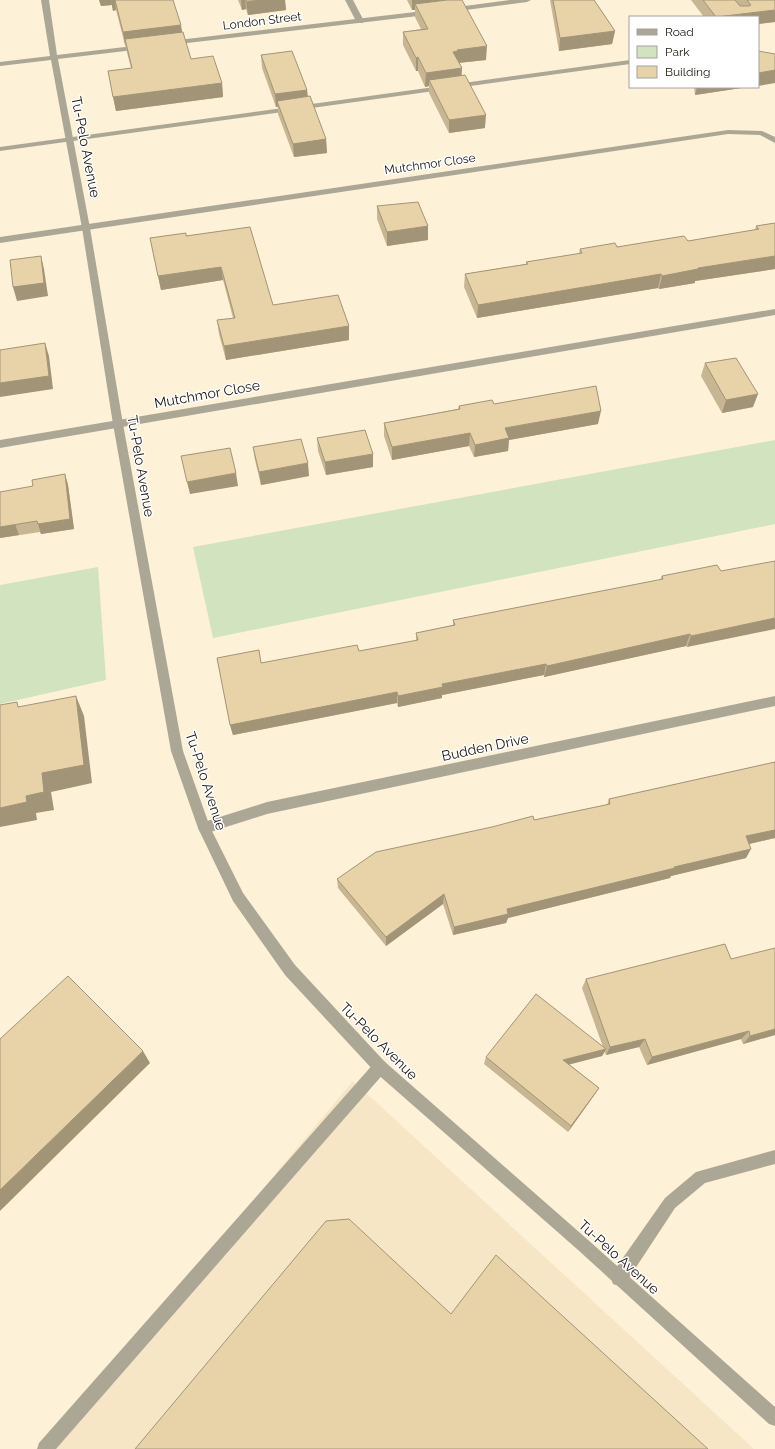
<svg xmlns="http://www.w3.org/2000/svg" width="775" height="1449" font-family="Raleway,sans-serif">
<rect width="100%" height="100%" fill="#fdf1d8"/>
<path fill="#f6e6c6" d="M353,1081L754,1449H45Z"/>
<g fill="#d2e3c0">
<path d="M775,440V524L213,638L193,547Z"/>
<path d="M98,567L106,680L0,704V585Z"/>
</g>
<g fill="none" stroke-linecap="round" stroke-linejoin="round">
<g fill="#aca795" fill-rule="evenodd">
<path d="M630,60V64L0,151V147Z"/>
<path d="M380,1060L385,1062L387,1067L385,1072L56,1449H37L39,1443L375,1062Z"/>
</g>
<g fill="#aca795" fill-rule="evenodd">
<path d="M345,0H353L364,21L363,23H357Z"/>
<path d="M728,130L762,131L775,137V143L760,135L728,134L0,243V237Z"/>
<path d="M775,309V315L0,448V440Z"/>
<path d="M775,696V706L267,814L204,834L200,832L198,828L200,824L204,822L267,802Z"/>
<path d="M775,1150V1164L705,1183L675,1208L625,1284L619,1286L613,1284L611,1278L613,1272L665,1198L696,1172Z"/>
</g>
<g fill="#aca795" fill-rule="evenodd">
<path d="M41,0H49L57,55L142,45L146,47L142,49L58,59L90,228L123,424L183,751L210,827L243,893L295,965L385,1062L587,1239L775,1407V1426L769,1424L577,1249L375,1072L285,975L233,901L198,828L171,751L113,424L82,228L51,60L0,66V62L50,56Z"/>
<path d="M510,0H531L527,2L450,12L446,10L450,8Z"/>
<path d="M432,10L436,12L435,14L170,45L166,43L170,41Z"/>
</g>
</g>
<g fill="#c8b591">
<path d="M99,0H173L182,32L191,59L222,83L223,97L116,111L108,71L131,68L116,10L113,11L112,5L101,6Z"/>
<path d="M238,0H287H285L286,10L248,15L246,9L242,10Z"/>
<path d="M407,0H462L486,60L459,63L462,68L461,76L485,128L449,133L429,93V86L425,87L418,71H416L403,45V32L421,29L415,17V10H412Z"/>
<path d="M550,0H594L615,31L612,44L559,51Z"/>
<path d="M691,0H775V22L758,24V17H704Z"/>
<path d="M261,55L307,90L308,96L326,139L327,153L294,157L278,114V107H276L262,68Z"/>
<path d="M694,87H748L695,95Z"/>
<path d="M377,206L428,240L387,246L377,219Z"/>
<path d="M775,223V269L695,281V283L659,289L658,288L477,318L464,287L465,274L526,264V262L579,254L580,249L617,247L688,241L755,230L756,226Z"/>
<path d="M186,236L273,305L349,326V340L226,360L219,334L217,320L233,318L223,280L161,290L150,238Z"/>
<path d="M705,363L753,407L722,413L701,376Z"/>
<path d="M494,404L598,424L509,440L508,451L474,457L469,446L392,460L384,436V423L458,409L459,406Z"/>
<path d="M317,438L373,467L326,475L318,451Z"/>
<path d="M253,447L309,476L261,485L255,460Z"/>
<path d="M65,474L68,485L74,529L41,534L40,532L0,538L33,486Z"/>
<path d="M721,571L687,647L686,646L544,677V675L442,695V698L398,707L397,703L233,735L230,725L261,663L359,651L416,641V633L453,625V620L660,580L662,576Z"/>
<path d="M775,762V838L749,844L746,858L671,876L670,878L508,918L506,923L453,935L443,904L386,946L338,888L337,879L534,820L607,805L609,799Z"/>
<path d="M731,959L775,1035L743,1044L741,1039L647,1065L639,1047L606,1055L605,1052L602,1056L569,1064L599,1088L595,1094L568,1132L484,1064L486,1057L603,1047L582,988L586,979Z"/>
</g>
<g fill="#a29476">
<path d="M99,0H111L112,5L101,6Z"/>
<path d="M111,0H115L116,10L113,11Z"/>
<path d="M241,0H245L246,9L242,10Z"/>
<path d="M260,0H287H285L286,10L248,15L246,2Z"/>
<path d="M412,0H457L415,4V10H412Z"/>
<path d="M775,10V22L758,24V17H719Z"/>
<path d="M181,25L183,38L125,39V45L123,32Z"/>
<path d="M615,31L612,44L559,51L560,38Z"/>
<path d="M487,46L486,60L457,63L453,52L457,50Z"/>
<path d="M418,57V71H416V58Z"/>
<path d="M462,68L461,82L429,80V86L425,87L426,73Z"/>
<path d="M775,70V83L758,86V73Z"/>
<path d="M222,83L223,97L116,111L113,97Z"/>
<path d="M697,87H748L695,95Z"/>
<path d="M307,90L308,103L277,101L278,107H276L275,94Z"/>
<path d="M486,115L485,128L449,133V120Z"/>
<path d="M326,139L327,153L294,157L293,144Z"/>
<path d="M428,226V240L387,246V232Z"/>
<path d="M41,256L44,269L48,296L17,301L13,287Z"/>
<path d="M775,256V269L695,281V283L659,289L662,276L698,268Z"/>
<path d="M221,267L223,280L161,290L158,276Z"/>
<path d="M661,274L658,288L477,318L478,305Z"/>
<path d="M349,326V340L226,360L224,346Z"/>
<path d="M45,343L49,356L53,389L0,397V383Z"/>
<path d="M758,394L753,407L722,413L726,400Z"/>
<path d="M601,411L598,424L509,440L508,451L474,457L475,445L505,428Z"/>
<path d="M470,433L469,446L392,460V447Z"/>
<path d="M373,454V467L326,475L325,462Z"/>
<path d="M308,463L309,476L261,485L259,472Z"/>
<path d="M236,473L238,486L190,494L187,482Z"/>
<path d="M65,474L68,485L74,529L41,534L38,524Z"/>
<path d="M15,524L19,535L0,538V527Z"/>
<path d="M775,618V629L687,647L691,636Z"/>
<path d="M690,634L686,646L544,677L547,666Z"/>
<path d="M546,664L544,675L442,695V698L398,707V696L442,684Z"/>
<path d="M397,692V703L233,735L230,725Z"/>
<path d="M76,696L84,716L92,783L51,792L54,810L36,813L37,820L0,827V808L26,796L42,773Z"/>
<path d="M775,830V838L740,846L746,836Z"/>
<path d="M751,849L746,858L671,876L670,878L508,918L506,923L453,935L454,927L507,909L674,867Z"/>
<path d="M444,894L443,904L386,946V937Z"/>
<path d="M775,1029V1035L743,1044L750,1036Z"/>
<path d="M749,1031L741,1039L647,1065L652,1057Z"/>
<path d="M645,1039L639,1047L606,1055L610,1047Z"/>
<path d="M606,1049L602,1056L560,1067L563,1060Z"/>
<path d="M143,1051L150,1063L0,1211V1190Z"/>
<path d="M599,1088L595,1094L568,1132L571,1126Z"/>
</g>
<g fill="#e8d3a9" stroke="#a29476">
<path d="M115,0H173L181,25L123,32Z"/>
<path d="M246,0H260L246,2Z"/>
<path d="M447,0H462L487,46L457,50L458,51L453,52L462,68L426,73L418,57L416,58L403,32L428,29L415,4Z"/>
<path d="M553,0H594L615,31L560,38Z"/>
<path d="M703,0H735L740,6H749L751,5L747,0H775V10L716,17Z"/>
<path d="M183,32L191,59L213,56L222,83L113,97L108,71L132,68L125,39Z"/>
<path d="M292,51L307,90L275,94L261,55Z"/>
<path d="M758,51L775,54V70L758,73Z"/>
<path d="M465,75L486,115L449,120L429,80Z"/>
<path d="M310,96L326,139L293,144L277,101Z"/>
<path d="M418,202L428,226L387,232L377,206Z"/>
<path d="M775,223V256L698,268V269L662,276L661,274L478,305L465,274L528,264L526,262L582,253L580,249L615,243L617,247L684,236L688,241L759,229L756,226Z"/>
<path d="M250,227L273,305L338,295L349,326L224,346L217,320L235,318L221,267L158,276L150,238L186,233V236Z"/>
<path d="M41,256L44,283L13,287L10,260Z"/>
<path d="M45,343L49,376L0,383V350Z"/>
<path d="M736,358L758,394L726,400L705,363Z"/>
<path d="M596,386L601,411L505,428L509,438L475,445L470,433L392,447L384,423L460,409L459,406L492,400L494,404Z"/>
<path d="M365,430L373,454L325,462L317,438Z"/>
<path d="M301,439L308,463L259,472L253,447Z"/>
<path d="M230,448L236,473L187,482L181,456Z"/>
<path d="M65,474L70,519L38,524L37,521L0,527V492L33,486L32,480Z"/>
<path d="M775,561V618L691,636L690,634L547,666L546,664L442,684L443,687L398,696L397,692L230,725L217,658L259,650L261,663L357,645L359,651L418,640L416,633L455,625L453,620L663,579L662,576L717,565L721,571Z"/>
<path d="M76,696L84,765L42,773L44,792L26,796L27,802L0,808V705L17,702L18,707Z"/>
<path d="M775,762V830L746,836L751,849L674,867L675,868L507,909L508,914L454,927L444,894L386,937L337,879L376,852L492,827L533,816L534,820L610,804L609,799Z"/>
<path d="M725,944L731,959L775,948V1029L750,1036L749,1031L652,1057L645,1039L610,1047L586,979Z"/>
<path d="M68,976L143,1051L0,1190V1039Z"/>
<path d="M536,994L606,1049L563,1060L599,1088L571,1126L486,1057Z"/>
<path d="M349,1219L451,1314L496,1255L708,1449H135L326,1221Z"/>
</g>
<g text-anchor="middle" stroke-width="3" stroke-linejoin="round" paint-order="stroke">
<g font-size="12" fill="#1b160e" stroke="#fff">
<text transform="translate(262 21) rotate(-7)" y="4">London Street</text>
<text transform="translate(430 164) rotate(-8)" y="4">Mutchmor Close</text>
</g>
<g font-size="14" fill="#1b160e" stroke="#fff">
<text transform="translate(86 147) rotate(79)" y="5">Tu-Pelo Avenue</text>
<text transform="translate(207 394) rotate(-10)" y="5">Mutchmor Close</text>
<text transform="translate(141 466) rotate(80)" y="5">Tu-Pelo Avenue</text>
<text transform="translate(485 747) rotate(-12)" y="5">Budden Drive</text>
<text transform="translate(206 781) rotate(72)" y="5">Tu-Pelo Avenue</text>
<text transform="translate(379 1041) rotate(45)" y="5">Tu-Pelo Avenue</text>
<text transform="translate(619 1257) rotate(42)" y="5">Tu-Pelo Avenue</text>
</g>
</g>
<rect x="629" y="16" width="130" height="72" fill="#ffffff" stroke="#a4a29f"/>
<rect x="637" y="29" width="20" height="6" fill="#aca795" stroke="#a4a29f"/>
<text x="665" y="36" font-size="12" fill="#1b160e">Road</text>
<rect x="637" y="46" width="20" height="12" fill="#d2e3c0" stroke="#a4a29f"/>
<text x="665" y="56" font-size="12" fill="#1b160e">Park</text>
<rect x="637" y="66" width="20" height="12" fill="#e8d3a9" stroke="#a4a29f"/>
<text x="665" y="76" font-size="12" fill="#1b160e">Building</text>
</svg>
